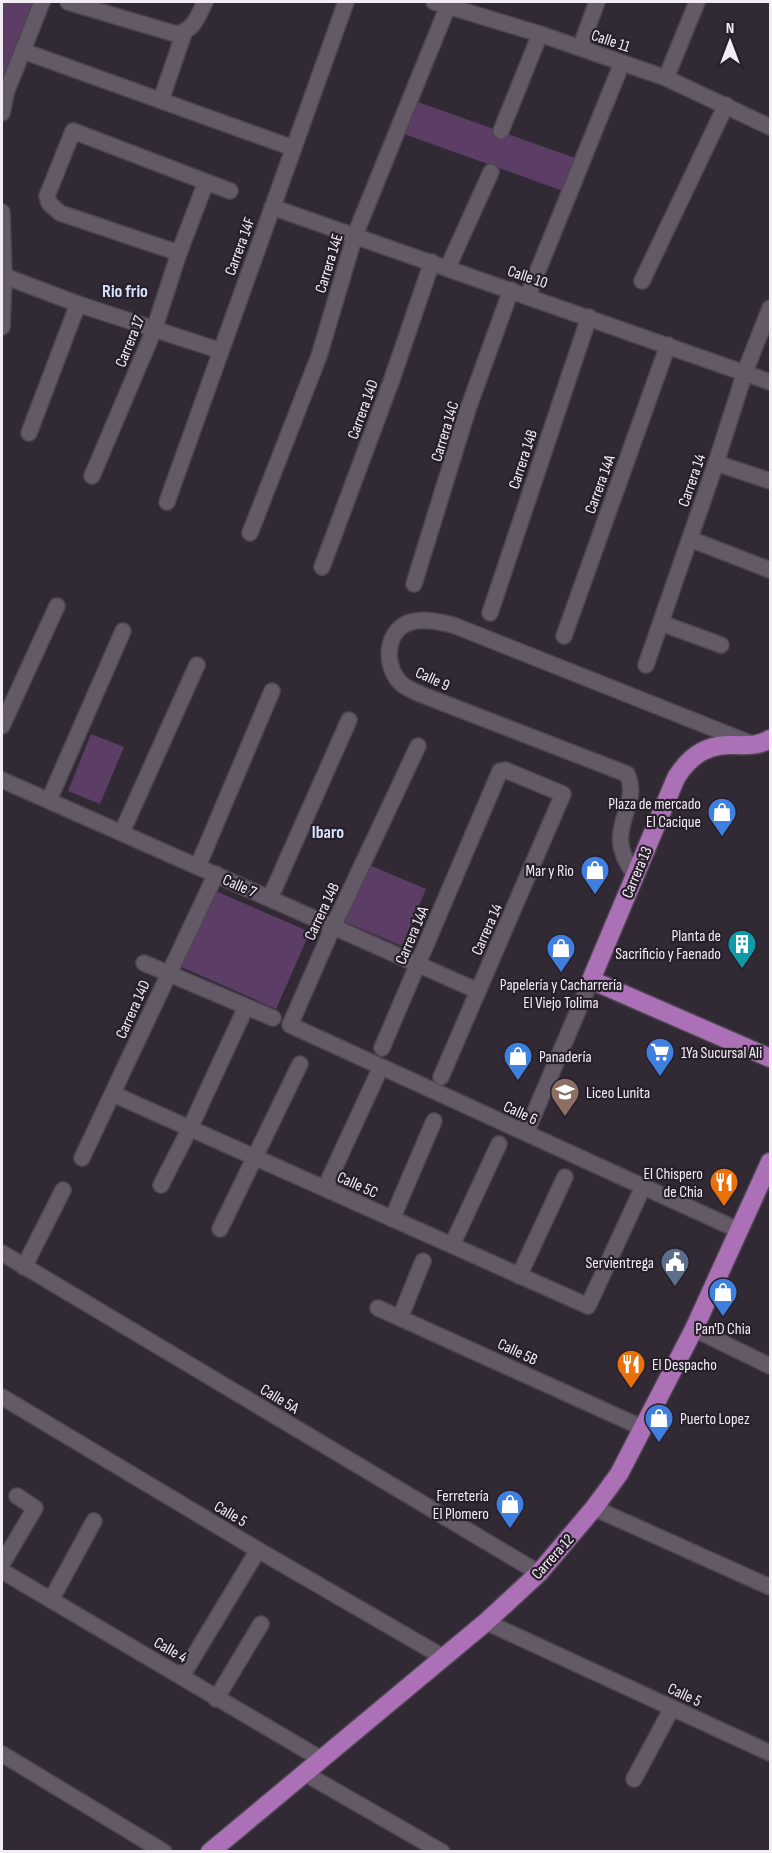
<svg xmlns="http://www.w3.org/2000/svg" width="772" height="1853" font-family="'Sofia Sans Condensed',sans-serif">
<rect width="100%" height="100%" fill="#312934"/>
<g fill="#5b3d66">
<path d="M2,2H42L2,113Z"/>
<path d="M418,102L575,158L563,191L404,134Z"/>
<path d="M91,734L124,747L100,804L68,791Z"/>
<path d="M367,864L426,889L402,946L343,921Z"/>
<path d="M211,889L310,932L276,1009L177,965Z"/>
</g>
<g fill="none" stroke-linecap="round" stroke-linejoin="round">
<g stroke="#4d4650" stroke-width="18">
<g id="minor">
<path d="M68,2L176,34C194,31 198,16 205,2"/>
<path d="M434,2L540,34L666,78L770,127"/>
<path d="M580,48L597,2"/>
<path d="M23,51L293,148"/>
<path d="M666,78L697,2"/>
<path d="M161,100L184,33"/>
<path d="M2,113L6,93L42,2"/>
<path d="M501,131L540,34"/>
<path d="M272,207L770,382"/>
<path d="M2,212L4,276L2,327"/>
<path d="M179,253L60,213L49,203L47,196L73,131L230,191"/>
<path d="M448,267L491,172"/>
<path d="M4,276L78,304L221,351"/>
<path d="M642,281L726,105"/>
<path d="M528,295L622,63"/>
<path d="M29,433L78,304"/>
<path d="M716,463L770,481"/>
<path d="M92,476L154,330L179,253L206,182"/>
<path d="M167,502L346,2"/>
<path d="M250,533L319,356L355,235L448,6"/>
<path d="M690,539L770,570"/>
<path d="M322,567L391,382L432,262"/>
<path d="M414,584L468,409L511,290"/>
<path d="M490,613L589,317"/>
<path d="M661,623L721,645"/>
<path d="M564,636L668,345"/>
<path d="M646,665L716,463L745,372L770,308"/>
<path d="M2,726L57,606"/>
<path d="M418,746L333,927L290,1025L738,1230"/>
<path d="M2,780L478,991"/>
<path d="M49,800L123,631"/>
<path d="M122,832L197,665"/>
<path d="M198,866L272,691"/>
<path d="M635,875C599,828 643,809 627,774L433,699C423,695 411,691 403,685C383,669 384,630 411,622C424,618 441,622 453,625L750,743"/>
<path d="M270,898L349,720"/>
<path d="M144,963L273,1018"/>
<path d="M382,1048L500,771L505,770L563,794L441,1077"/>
<path d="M113,1094L588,1306L643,1187"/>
<path d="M526,1133L591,980"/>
<path d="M82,1158L216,874"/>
<path d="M161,1185L190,1128L246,1007"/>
<path d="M325,1188L381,1067"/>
<path d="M392,1219L434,1121"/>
<path d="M220,1229L300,1064"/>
<path d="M452,1245L499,1144"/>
<path d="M2,1253L539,1573"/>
<path d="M24,1267L63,1190"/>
<path d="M519,1276L565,1177"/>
<path d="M378,1308L643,1428"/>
<path d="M400,1318L423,1261"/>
<path d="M694,1329L770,1366"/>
<path d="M2,1397L258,1550L443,1657"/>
<path d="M594,1508L770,1587"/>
<path d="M2,1564L35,1508L17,1496"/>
<path d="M2,1571L321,1759"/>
<path d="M51,1600L94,1521"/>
<path d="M486,1622L770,1753"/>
<path d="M182,1676L258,1550"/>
<path d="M216,1699L261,1624"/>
<path d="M2,1754L164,1852"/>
<path d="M304,1773L442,1852"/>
<path d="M634,1779L672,1708"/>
</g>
</g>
<g stroke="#4d4650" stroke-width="21">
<g id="major">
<path d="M770,739C757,747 744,745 729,745C705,745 688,758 676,778L591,980L770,1058"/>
<path d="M210,1852L486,1622L539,1573L594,1508L619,1474L694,1329L770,1162"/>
</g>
</g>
<use href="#minor" stroke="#645a67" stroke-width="15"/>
<use href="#major" stroke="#ab70b6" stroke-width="18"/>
</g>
<defs>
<g id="shop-pin" transform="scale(1.5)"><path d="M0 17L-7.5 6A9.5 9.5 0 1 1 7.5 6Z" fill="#3f7fe0" stroke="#271f2a"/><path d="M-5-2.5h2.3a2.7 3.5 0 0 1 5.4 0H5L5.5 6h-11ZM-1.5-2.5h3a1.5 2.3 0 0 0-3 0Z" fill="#fff"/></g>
<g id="building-pin" transform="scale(1.5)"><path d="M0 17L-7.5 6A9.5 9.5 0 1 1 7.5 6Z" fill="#0f9aa8" stroke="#271f2a"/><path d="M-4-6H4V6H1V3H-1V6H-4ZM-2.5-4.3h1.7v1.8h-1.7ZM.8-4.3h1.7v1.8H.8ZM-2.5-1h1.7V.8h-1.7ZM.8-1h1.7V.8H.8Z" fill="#fff"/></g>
<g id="supermarket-pin" transform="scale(1.5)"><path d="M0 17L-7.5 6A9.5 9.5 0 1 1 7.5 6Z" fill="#3f7fe0" stroke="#271f2a"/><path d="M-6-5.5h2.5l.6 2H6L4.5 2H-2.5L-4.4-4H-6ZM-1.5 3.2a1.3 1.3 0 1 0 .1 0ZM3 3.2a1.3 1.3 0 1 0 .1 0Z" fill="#fff"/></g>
<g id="school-pin" transform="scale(1.5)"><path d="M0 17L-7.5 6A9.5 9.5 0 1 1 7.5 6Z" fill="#8d6e63" stroke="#271f2a"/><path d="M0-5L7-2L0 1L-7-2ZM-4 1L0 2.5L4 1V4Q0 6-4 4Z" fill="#fff"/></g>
<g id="restaurant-pin" transform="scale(1.5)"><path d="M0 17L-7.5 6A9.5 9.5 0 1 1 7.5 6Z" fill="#e8710a" stroke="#271f2a"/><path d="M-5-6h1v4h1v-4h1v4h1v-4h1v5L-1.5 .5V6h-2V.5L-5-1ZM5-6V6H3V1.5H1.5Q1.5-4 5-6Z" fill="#fff"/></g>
<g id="civic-pin" transform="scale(1.5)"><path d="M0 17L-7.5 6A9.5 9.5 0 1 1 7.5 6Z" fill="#5c6f8a" stroke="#271f2a"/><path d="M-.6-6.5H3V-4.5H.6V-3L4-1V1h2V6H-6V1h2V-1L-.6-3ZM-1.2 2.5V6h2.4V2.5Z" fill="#fff"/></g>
</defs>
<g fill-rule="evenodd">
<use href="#shop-pin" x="722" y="812"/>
<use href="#shop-pin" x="595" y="870"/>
<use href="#building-pin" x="742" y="944"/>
<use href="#shop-pin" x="561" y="948"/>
<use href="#supermarket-pin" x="660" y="1052"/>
<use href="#shop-pin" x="518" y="1056"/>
<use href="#school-pin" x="565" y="1092"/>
<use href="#restaurant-pin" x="724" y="1182"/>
<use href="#civic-pin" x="675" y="1262"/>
<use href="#shop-pin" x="723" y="1292"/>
<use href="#restaurant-pin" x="631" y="1364"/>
<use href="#shop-pin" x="659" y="1418"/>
<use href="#shop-pin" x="510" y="1504"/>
</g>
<g text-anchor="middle" stroke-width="4.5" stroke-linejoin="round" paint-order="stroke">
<g font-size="16" fill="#f2edf5" stroke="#271f2a">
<text transform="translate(611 40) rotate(19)" y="6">Calle 11</text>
<text transform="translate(239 246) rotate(-70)" y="6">Carrera 14F</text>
<text transform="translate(328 263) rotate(-73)" y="6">Carrera 14E</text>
<text transform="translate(528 276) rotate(19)" y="6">Calle 10</text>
<text transform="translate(129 341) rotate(-68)" y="6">Carrera 17</text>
<text transform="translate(362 409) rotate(-70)" y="6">Carrera 14D</text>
<text transform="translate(444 431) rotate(-73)" y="6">Carrera 14C</text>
<text transform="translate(522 459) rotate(-72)" y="6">Carrera 14B</text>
<text transform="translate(691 480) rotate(-71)" y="6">Carrera 14</text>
<text transform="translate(599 484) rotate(-70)" y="6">Carrera 14A</text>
<text transform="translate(433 678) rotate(25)" y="6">Calle 9</text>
<text transform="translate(636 872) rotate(-67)" y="6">Carrera 13</text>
<text transform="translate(240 885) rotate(24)" y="6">Calle 7</text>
<text transform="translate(321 911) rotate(-65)" y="6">Carrera 14B</text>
<text transform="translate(486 929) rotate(-66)" y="6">Carrera 14</text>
<text transform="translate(411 935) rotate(-67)" y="6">Carrera 14A</text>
<text transform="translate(132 1009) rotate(-66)" y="6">Carrera 14D</text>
<text transform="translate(521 1112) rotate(25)" y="6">Calle 6</text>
<text transform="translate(358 1184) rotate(24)" y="6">Calle 5C</text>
<text transform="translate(518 1351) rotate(25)" y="6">Calle 5B</text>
<text transform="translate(280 1398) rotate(31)" y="6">Calle 5A</text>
<text transform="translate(231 1513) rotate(31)" y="6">Calle 5</text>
<text transform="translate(552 1556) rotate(-48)" y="6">Carrera 12</text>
<text transform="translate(171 1649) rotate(30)" y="6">Calle 4</text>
<text transform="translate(685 1694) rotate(25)" y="6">Calle 5</text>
</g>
<g font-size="16" fill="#f2edf5" stroke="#271f2a" text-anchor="end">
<text x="701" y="809">Plaza de mercado<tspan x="701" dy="18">El Cacique</tspan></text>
<text x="574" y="876">Mar y Rio</text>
<text x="721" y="941">Planta de<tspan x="721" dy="18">Sacrificio y Faenado</tspan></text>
<text x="561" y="990" text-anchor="middle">Papelería y Cacharrería<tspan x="561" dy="18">El Viejo Tolima</tspan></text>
<text x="681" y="1058" text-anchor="start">1Ya Sucursal Ali</text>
<text x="539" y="1062" text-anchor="start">Panadería</text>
<text x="586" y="1098" text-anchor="start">Liceo Lunita</text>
<text x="703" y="1179">El Chispero<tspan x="703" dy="18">de Chia</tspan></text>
<text x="654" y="1268">Servientrega</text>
<text x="723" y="1334" text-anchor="middle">Pan'D Chia</text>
<text x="652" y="1370" text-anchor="start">El Despacho</text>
<text x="680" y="1424" text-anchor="start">Puerto Lopez</text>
<text x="489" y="1501">Ferretería<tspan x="489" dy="18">El Plomero</tspan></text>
</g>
<g font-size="18" font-weight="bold" fill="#d7e3fe" stroke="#271f2a">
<text x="125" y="297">Rio frio</text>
<text x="328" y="838">Ibaro</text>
</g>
</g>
<rect width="772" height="1853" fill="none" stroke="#f2edf5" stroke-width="6"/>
<g transform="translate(730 42)" stroke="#271f2a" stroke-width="4.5" paint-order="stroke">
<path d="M0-4.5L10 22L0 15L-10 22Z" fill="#f2edf5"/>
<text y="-9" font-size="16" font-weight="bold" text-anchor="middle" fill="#f2edf5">N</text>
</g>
</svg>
